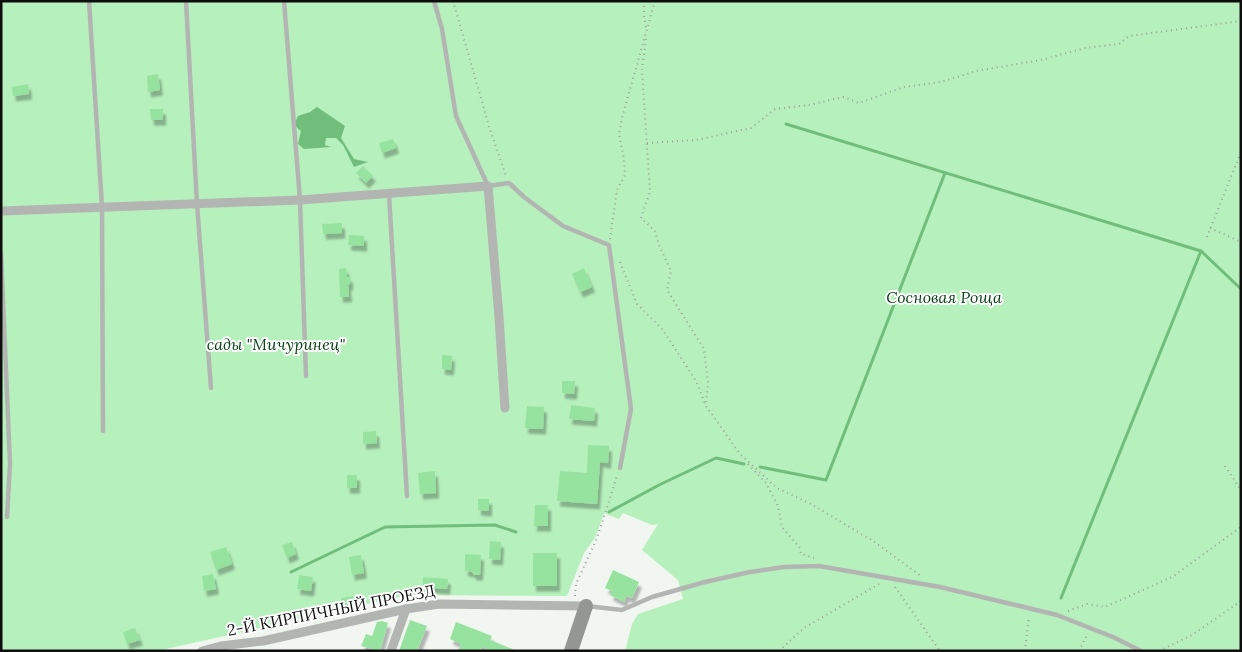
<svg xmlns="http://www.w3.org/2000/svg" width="1242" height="652" font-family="Lora,serif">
<defs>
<filter id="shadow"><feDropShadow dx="3" dy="5.5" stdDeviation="1" flood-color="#0004"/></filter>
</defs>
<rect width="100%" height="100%" fill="#f1f6f1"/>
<path fill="#b6f0bc" d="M1,1H1241V651H625L632,624L638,614L683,599L678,580L642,550L658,524L652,525L623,513L619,519L604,513L595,538L584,553L567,596L408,595L157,651H1Z"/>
<path fill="#71bd7b" d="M317,107L345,126L341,138L354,159L368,162L354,167L343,145L336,138H326L325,145L331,147L304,149L298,144L301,131L294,125L298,116L310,112Z"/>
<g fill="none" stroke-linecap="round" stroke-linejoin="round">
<g stroke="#71bd7b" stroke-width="3">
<path d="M786,124L1201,251L1241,289"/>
<path d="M760,467L826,480L945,173"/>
<path d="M609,512L659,485L716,458L744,464"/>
<path d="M291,572L385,527L495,525L516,532"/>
<path d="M1061,598L1201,251"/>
</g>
</g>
<g fill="#96e39f" filter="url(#shadow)">
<path d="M158,74L160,90L148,92L147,76Z"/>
<path d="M28,84L29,94L13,96L12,87Z"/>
<path d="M150,109H163V120H151Z"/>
<path d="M393,139L396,148L382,153L379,143Z"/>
<path d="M363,166L373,176L366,183L356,173Z"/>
<path d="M342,223V233L323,234L322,224Z"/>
<path d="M349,235L364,236V246L348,245Z"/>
<path d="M346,268L347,277H350V285H348L349,297H340L339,269Z"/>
<path d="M584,268L592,287L580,292L572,274Z"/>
<path d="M442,355L452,356L451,370L442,369Z"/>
<path d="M562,381H575L574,394L562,393Z"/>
<path d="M571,405L595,408L594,421L569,419Z"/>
<path d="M527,406L544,407L543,429L525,428Z"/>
<path d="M376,431L377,443L363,444V432Z"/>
<path d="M588,445L609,446L608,463L600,462L597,504L557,501L560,471L587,473Z"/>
<path d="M435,471L436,493L420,494L418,473Z"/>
<rect x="347" y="475" width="10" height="13"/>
<path d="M478,499H489V511L478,510Z"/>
<path d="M535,505H548V526H534Z"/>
<path d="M490,541L501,542L500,560L489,559Z"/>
<path d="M292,542L296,554L287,558L282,545Z"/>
<path d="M226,547L232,564L216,570L210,552Z"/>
<rect x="533" y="553" width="24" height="33"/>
<path d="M465,554L481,555L480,575H474L472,572L465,571Z"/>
<path d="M361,555L364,573L352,575L349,557Z"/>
<path d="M613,570L639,582L632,598L626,596L624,602L610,595L612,591L605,588Z"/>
<path d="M213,574L216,589L204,591L202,576Z"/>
<path d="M299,575L313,577L311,591L297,589Z"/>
<path d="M423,577L448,579L447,589L423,587Z"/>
<path d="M358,596L360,604L342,606L341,598Z"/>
<path d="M410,620L427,626L417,651H399Z"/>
<path d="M382,621L388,623L380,651L361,646L366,634L372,636L377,622Z"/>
<path d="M456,622L492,636L490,640L517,651H492L482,647L481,651H458L461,644L450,639Z"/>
<path d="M135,628L140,640L127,644L123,632Z"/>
</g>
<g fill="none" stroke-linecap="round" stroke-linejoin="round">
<g stroke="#9b9e9b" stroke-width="2" stroke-dasharray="1 4" stroke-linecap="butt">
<path d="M453,1L489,126L506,176"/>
<path d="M644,1V15L646,27"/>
<path d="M646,39L642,70L650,192L641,218L655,231L659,245L671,271L667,290L704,349L708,382L706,404"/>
<path d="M647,143L696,140L751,128L775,109L809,105L843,97L859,103L904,87L941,82L976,71L1041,60L1085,48L1119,44L1129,36L1241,21"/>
<path d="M1210,228L1241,242"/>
<path d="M1207,237L1241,152"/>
<path d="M610,239L617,190L625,175L624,159L619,134L623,114L655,1"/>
<path d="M620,262L637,304L663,330L696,381L706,406L740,454L777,488L811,504L873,541L921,576"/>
<path d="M748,464L766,483L778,506L782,527L800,548L801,554L814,558"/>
<path d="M1225,466L1241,490"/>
<path d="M895,587L940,651"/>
<path d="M575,596L576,584L597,538L617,476"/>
<path d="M1068,611L1087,604L1105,607L1172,577L1241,527"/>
<path d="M779,651L804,628L879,584"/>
<path d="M1025,651L1029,616"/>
<path d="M1079,651L1087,635"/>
<path d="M1159,651L1192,635L1241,601"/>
</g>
<g stroke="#b3b5b3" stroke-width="4.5">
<path d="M89,1L102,207L103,431"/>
<path d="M186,1L197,204L211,388"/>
<path d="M284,1L300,200L306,376"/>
<path d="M434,1L442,29L456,116L488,186L509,183L524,197L563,226L609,245L631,409L620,468"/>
<path d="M389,195L407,496"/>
<path d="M1,253L10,464L7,517"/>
<path d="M587,606L622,610L652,597L705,582L750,572L784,567L819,566L940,587L1057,615L1113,637L1141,651"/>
</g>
<g stroke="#b3b5b3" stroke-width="9">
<path d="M1,211L300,200L488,186L499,317L505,408"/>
<path d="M202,651L221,646L263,641L406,609L439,604L586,606"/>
<path d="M391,651L406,609"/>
</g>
<path stroke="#939693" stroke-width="14" d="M571,651L586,606"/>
</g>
<g text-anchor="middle" stroke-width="4" stroke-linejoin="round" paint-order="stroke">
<g font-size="16" font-style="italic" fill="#094217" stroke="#fff">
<text x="944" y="303">Сосновая Роща</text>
<text x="276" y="350">сады "Мичуринец"</text>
</g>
<g font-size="16" fill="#0d0e0d" stroke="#fff">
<text transform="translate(331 610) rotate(-11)" y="6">2-Й КИРПИЧНЫЙ ПРОЕЗД</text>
</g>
</g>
<rect width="1242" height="652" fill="none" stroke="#0d0e0d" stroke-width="5"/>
</svg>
